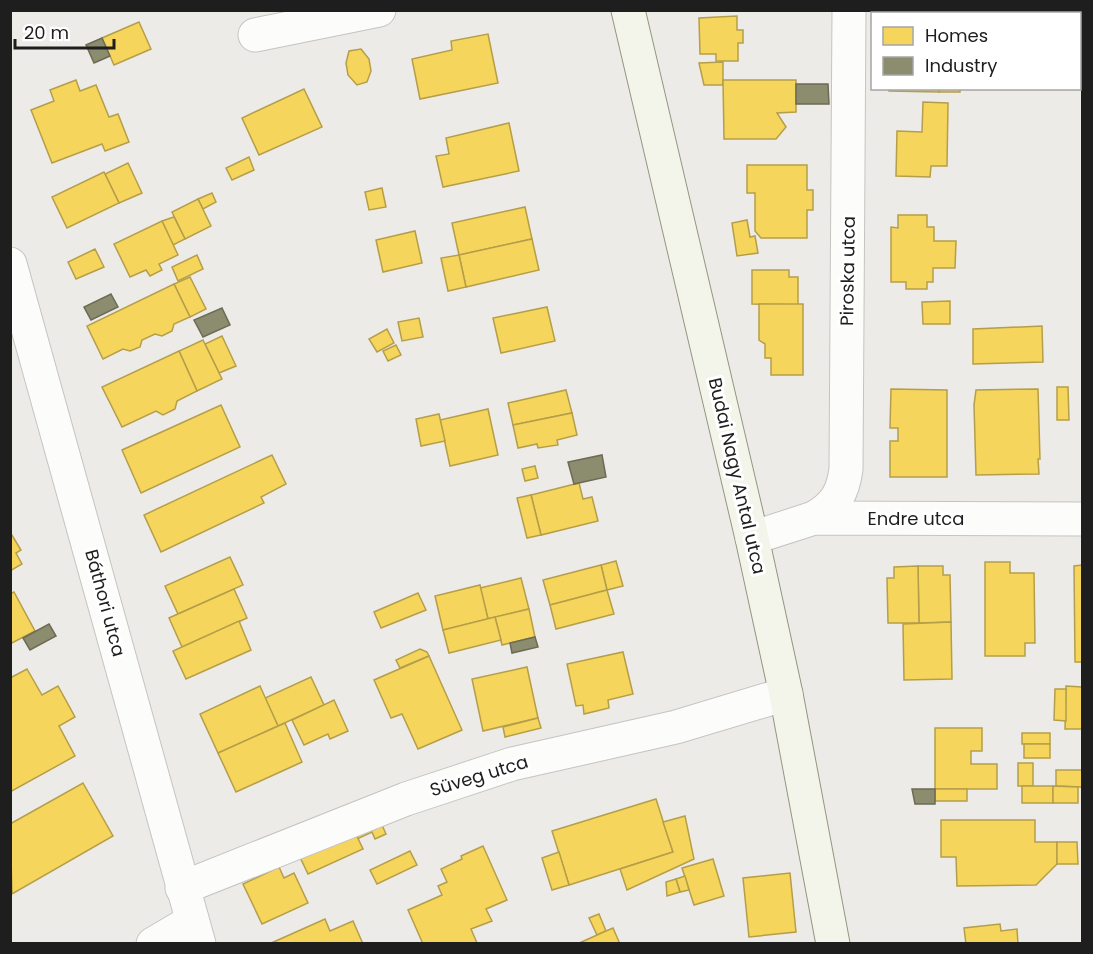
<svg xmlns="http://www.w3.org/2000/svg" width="1093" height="954" font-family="Poppins,sans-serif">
<rect width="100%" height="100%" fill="#edebe7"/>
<g fill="#f6d55c" stroke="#b59e49" stroke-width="1.5">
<rect x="895" y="10" width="52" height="4"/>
<rect x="980" y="10" width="28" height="4"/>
<rect x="1008" y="10" width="27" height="4"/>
<path d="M1058,10H1081V33L1080,14H1058Z"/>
<path d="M737,16V30H743V43H738V61H716V54H700L699,18Z"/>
<path d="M139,22L151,49L114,65L102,38Z"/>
<path d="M488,34L498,83L420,99L412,59L452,50L451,41Z"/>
<path d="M361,49L369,59L371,71L367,82L357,85L348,75L346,63L349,51Z"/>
<path d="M723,62V85H704L699,63Z"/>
<path d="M76,80L80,91L96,85L109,117L118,114L129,142L105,151L102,144L52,163L31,110L54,101L50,90Z"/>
<path d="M723,80H796V112L777,113L786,127L776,139H724Z"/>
<path d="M889,88H939V92L889,91Z"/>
<rect x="939" y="88" width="21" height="4"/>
<path d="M304,89L322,127L259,155L242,118Z"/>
<path d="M923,102L948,103L947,166H931L930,177L896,176L897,131L922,132Z"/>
<path d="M509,123L519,171L443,187L436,156L449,154L446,138Z"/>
<path d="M249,157L254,170L232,180L226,168Z"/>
<path d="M128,163L142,193L119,203L105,174Z"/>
<path d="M747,165H807V190H813V210H807V238H761L755,231V193H747Z"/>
<path d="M104,172L119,203L67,228L52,197Z"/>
<path d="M382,188L386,207L369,210L365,192Z"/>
<path d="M212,193L216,202L203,209L198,199Z"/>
<path d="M198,199L211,226L185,239L172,212Z"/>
<path d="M525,207L532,239L459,255L452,223Z"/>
<path d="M898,215H927V227H934V241H956L955,268H933V282H927V289H906V282H891V227L898,228Z"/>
<path d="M174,217L185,239L173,245L162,221Z"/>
<path d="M747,220L750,237L755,236L758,253L737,256L732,223Z"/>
<path d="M162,221L178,255L159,264L162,270L150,276L146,270L130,277L114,244Z"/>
<path d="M415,231L422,263L383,272L376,240Z"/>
<path d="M532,239L539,270L466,287L459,255Z"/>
<path d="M95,249L104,267L76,279L68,262Z"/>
<path d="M197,255L203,269L178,281L172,267Z"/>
<path d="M459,255L466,287L448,291L441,258Z"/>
<path d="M752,270H789V277H798V305L752,304Z"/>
<path d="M190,277L206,309L190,317L174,284Z"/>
<path d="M174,284L190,317L174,324L172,331L162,336L155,334L142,340L140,347L130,351L123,349L103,359L87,326Z"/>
<path d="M950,301V324H923L922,302Z"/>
<path d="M759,304H803V375H771V358H765V344L759,340Z"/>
<path d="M547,307L555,341L501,353L493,318Z"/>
<path d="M419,318L423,337L402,341L398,322Z"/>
<path d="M1042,326L1043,362L973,364V329Z"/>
<path d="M387,329L394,343L377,352L369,339Z"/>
<path d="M222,336L236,366L219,373L205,344Z"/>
<path d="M203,340L222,379L197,391L179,351Z"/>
<path d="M396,345L401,355L388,361L383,351Z"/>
<path d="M179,351L197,391L177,401L175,409L163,415L156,411L122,427L102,387Z"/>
<path d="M1057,387H1068L1069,420H1057Z"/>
<path d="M891,389L947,390V477H890V441H898V428H890Z"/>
<path d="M1038,389L1040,459H1038L1039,474L976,475L974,405L976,390Z"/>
<path d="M566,390L572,413L513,425L508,403Z"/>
<path d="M221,405L240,447L141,493L122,450Z"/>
<path d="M488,409L498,455L450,466L440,420Z"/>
<path d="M572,413L577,435L557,440L558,445L538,448L537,444L518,448L513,425Z"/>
<path d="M439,414L445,441L421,446L416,419Z"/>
<path d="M272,455L286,484L261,497L264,503L161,552L144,515Z"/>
<path d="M535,466L538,478L525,481L522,469Z"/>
<path d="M579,483L583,499L592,497L598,521L541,535L531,495Z"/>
<path d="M531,495L541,535L527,538L517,498Z"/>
<path d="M10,532L21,550L16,553L22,564L10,571Z"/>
<path d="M230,557L243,585L178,614L165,586Z"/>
<path d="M616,561L623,586L607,590L601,565Z"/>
<path d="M985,562H1010V573H1034L1035,643H1025V656H985Z"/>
<path d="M601,565L607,590L550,605L543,580Z"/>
<path d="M1082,565V662H1075L1074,566Z"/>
<path d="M918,566H943V575H950L951,622L919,623Z"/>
<path d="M918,566L919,623H888L887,578H894V567Z"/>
<path d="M521,578L529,609L488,619L480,588Z"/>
<path d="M480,585L488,619L443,630L435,596Z"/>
<path d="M234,589L247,618L182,647L169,618Z"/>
<path d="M607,590L614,614L556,629L550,605Z"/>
<path d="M14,592L35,631L10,644V594Z"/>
<path d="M418,593L426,610L381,628L374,612Z"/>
<path d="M529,609L535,637L502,645L495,617Z"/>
<path d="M495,617L501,640L449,653L443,630Z"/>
<path d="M239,621L251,650L186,679L173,651Z"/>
<path d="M951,622L952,679L904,680L903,624Z"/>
<path d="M420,649L427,652L429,656L400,668L396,660Z"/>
<path d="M623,652L633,694L608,700L609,708L584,714L583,705L576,706L567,664Z"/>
<path d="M429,656L462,730L418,749L402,714L391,718L374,680Z"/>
<path d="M527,667L538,718L483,731L472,679Z"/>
<path d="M27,669L42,695L58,686L75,717L59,726L75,756L10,792V678Z"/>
<path d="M311,677L324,705L278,726L265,698Z"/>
<path d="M260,686L278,726L218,753L200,714Z"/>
<path d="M1066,686L1082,687V729H1065Z"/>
<path d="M1055,689H1066V721L1054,720Z"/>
<path d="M334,700L348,731L330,739L328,734L304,745L292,720Z"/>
<path d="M538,718L541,728L505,737L503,727Z"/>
<path d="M285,723L302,762L236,792L218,753Z"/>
<path d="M935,728H982V751H971V764H997V789H935Z"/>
<rect x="1022" y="733" width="28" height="11"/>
<rect x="1024" y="744" width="26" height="14"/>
<rect x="1018" y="763" width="15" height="23"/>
<path d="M1056,770H1082V787L1056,786Z"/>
<path d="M83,783L113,836L12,894L10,824Z"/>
<rect x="1022" y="786" width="31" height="17"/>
<path d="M1053,786L1078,787V803H1053Z"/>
<rect x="935" y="789" width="32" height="12"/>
<path d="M656,799L673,852L569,885L552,831Z"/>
<path d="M378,816L386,834L375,839L372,832L357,839L353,828Z"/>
<path d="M685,816L694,859L627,890L620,869L673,852L663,822Z"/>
<path d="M941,820H1035V842H1057V864L1036,885L957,886L956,857H941Z"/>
<path d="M353,828L363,849L308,874L298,853Z"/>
<path d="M1057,842H1077L1078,864H1057Z"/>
<path d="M483,846L507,900L486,909L492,921L471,929L477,943L423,944L408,910L442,895L438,886L447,882L441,869L462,859L461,856Z"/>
<path d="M410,851L417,865L377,884L370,870Z"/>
<path d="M559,852L569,885L552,890L542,858Z"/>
<path d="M713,859L724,896L694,905L682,868Z"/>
<path d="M279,867L284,878L294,873L308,903L262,924L243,884Z"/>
<path d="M790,873L796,932L749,937L743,878Z"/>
<path d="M685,876L689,890L680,892L676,879Z"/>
<path d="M676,879L680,892L667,896L666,882Z"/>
<path d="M599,914L606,931L597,935L589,918Z"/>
<path d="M325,919L330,931L353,921L363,944H269Z"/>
<path d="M1000,924L1001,931L1017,929L1018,944H966L964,928Z"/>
<path d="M613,928L620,944H577L606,931Z"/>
</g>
<g fill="#8c8c6e" stroke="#6b6b56" stroke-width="1.5">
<path d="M102,38L110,56L94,63L86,45Z"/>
<path d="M796,84H828L829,104H796Z"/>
<path d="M111,294L118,307L91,320L84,307Z"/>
<path d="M222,308L230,325L203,337L194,320Z"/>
<path d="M602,455L606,477L574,484L568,462Z"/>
<path d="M49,624L56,636L30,650L23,638Z"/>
<path d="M535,637L538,647L512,653L510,643Z"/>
<path d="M912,789H935V804H915Z"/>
</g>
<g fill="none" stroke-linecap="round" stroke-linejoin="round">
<g stroke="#c5c4c3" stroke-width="35">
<g id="street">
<path d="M255,35L379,10"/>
<path d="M10,264L199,944"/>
<path d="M814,518C835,506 843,493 846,469L849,10"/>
<path d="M752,538L814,518L1082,519"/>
<path d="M182,888L406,799L512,764L676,727L786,694"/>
<path d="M153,944L192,921"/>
</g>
</g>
<g stroke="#95967f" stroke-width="35">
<path id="secondary" d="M628,10L752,538L786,694L833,944"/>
</g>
<use href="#street" stroke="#fcfcfb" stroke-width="33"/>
<use href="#secondary" stroke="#f3f4ea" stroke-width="33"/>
</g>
<g text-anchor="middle" stroke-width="6" stroke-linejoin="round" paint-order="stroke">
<g font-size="18" fill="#1e1e1e" stroke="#fff">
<text transform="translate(848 271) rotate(-89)" y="6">Piroska utca</text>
<text transform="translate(737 476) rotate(77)" y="6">Budai Nagy Antal utca</text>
<text x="916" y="525">Endre utca</text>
<text transform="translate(105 603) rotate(75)" y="6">Báthori utca</text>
<text transform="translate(479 776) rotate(-17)" y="6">Süveg utca</text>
</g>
</g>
<rect width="1093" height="954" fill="none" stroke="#1e1e1e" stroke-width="24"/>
<rect x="871" y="12" width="210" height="78" fill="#ffffff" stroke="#a5a5a5" stroke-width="1.5"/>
<rect x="883" y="27" width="30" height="18" fill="#f6d55c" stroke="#a5a5a5" stroke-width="1.5"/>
<text x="925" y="42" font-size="18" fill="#1e1e1e">Homes</text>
<rect x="883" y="57" width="30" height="18" fill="#8c8c6e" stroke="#a5a5a5" stroke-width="1.5"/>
<text x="925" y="72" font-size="18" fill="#1e1e1e">Industry</text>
<path d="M15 39v9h99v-9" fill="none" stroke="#1e1e1e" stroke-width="3"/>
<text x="24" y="39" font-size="18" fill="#1e1e1e" stroke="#ffffff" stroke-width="4.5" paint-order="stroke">20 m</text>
</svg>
